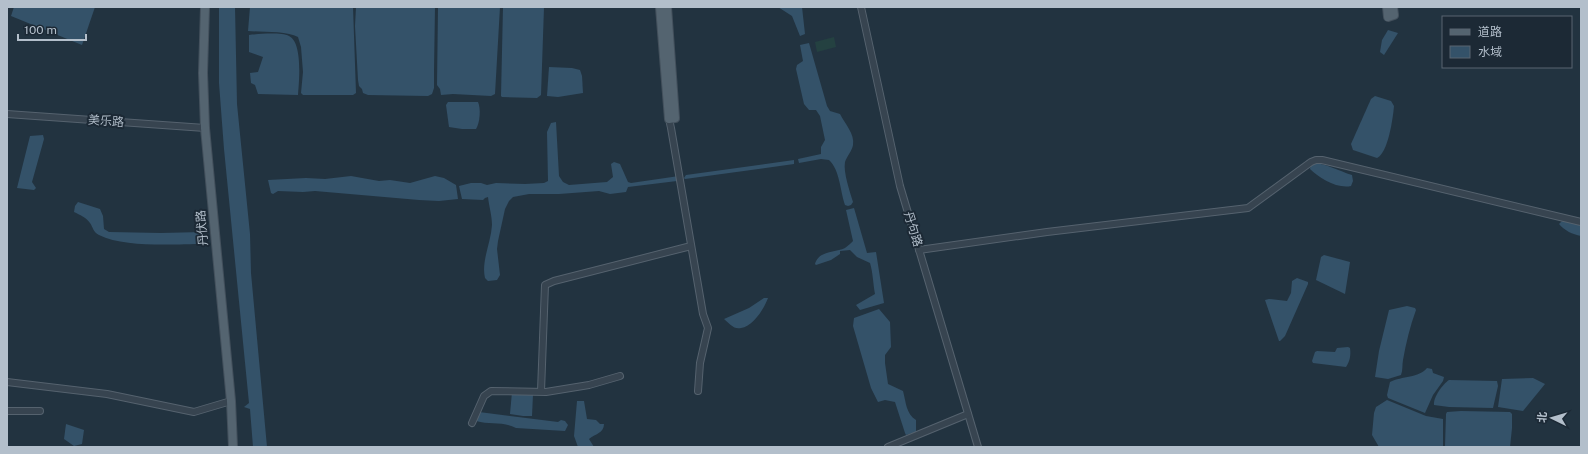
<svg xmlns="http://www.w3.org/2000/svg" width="1588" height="454" font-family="'Public Sans','Noto Sans SC',sans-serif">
<rect width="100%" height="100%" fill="#223340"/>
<path fill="#244141" d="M834,37L836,47L817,52L815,42Z"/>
<g fill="#345269">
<path d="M14,7H95L82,45L11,16Z"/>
<path d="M219,7H235L237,104L250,234L251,273L267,447H253L250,409L244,407L249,403L224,149L219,83Z"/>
<path d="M250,7H353L356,93L353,95H303L301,93L303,72L301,47L298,37C287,31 262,32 248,31Z"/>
<path d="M356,7H435L434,70V88L432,94L428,96L368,95L363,93L362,89L359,86L358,80L355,26Z"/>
<path d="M438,7H500L495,94L491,96L453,94L441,95L440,89L437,85Z"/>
<path d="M503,7H544L541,95L537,98L502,97L501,96Z"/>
<path d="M778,7H802L805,34L800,36L792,16Z"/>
<path d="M1388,30L1398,33L1384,55L1380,52L1382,40Z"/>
<path d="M249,35C258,34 281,32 289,36C303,43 299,82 298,95L258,94L255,85L251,83L250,73L258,72L263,57L249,52Z"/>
<path d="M809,43L827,106L830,111L840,114C845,124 855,134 853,145C852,151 847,156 845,162C843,172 850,192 853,202L851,205L848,206L845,205C840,191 840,170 829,160L821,159L799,163L798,159L821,154V147L825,140L820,116L816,110H809L804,104L796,69L797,65L803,61L800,45Z"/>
<path d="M549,67L572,68L580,70L582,76L583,93L558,97L547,96Z"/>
<path d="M1375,96L1391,101L1394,106C1393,118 1388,153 1377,158L1353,150L1351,144L1371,99Z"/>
<path d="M448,102H478C481,108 480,123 476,129H462L449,127L446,105Z"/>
<path d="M556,122L559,176L563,182L569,185L607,182L613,177L611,164L614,162L620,164L628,182L631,183L679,176L677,181L628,187L626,192L610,194L599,191L559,194H529L513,197L509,201L505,209L498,241L497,249L500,275L497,280L488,281L485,278C481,261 491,243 492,225C492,216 489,206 488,197L485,198L483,200L462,199L459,186L471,183H481L487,185L496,183L525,184L544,183L548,181L547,132L551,123Z"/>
<path d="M43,135L44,139L32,182L36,188L34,190L17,188L30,136Z"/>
<path d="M794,160V164L685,179L684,178L686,175Z"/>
<path d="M1315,163C1327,164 1339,171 1352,175L1353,181L1351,186C1337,189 1319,178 1310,169L1311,165Z"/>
<path d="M351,176L379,181L390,180L410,183L435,176L444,178L456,185L458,199L439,201L419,200L315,191L303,192L278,191L273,194L271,193L268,180L306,178L325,179Z"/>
<path d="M78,202L100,209L103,216L104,229L109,232L161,233L203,232V244C174,244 125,248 99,235C93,232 93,227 90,223C86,217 80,215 74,212L75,206Z"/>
<path d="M854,208L867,253L876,252L884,303L860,310L856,305L875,294C873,283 873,273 870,263L857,257L850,250L840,251V254L831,260L816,265L815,264C819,250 835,253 845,248C848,246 851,243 853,241L846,210Z"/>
<path d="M1562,221L1581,225V236C1572,234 1565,231 1559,224Z"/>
<path d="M1324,255L1350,262L1345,294L1316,280L1321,257Z"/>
<path d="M1297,278L1308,282V284L1285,336L1280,341H1279L1265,300L1269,299L1287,301L1291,293L1292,281Z"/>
<path d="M764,298H768C764,309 753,326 741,328C734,330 729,323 724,319L749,308Z"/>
<path d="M1407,306L1415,308L1416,310C1410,326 1406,343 1403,360C1402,365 1403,370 1401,375L1388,379L1375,377L1379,351L1389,310Z"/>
<path d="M879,309L890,322L891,347L885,355V363L888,384L903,391C906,402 906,414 916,420V432L906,435L905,433L895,402L885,400L878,402L871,388L853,326L854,318Z"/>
<path d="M1348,347L1350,348C1351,355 1350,361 1346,367L1313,363L1312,361L1315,352L1317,351L1335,352L1337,348Z"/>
<path d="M1427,368L1432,369L1433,373L1444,377L1443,381L1433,395L1425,413L1388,398L1387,395L1390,382C1402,376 1419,378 1427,368Z"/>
<path d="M1533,378L1545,384L1523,411L1498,407L1502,379Z"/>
<path d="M1449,380L1497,381L1498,386L1493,408L1449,407L1434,405C1433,397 1443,384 1449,380Z"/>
<path d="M512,392L533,394L532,416H523L510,414Z"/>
<path d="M1387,400L1426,416L1443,419V447H1379L1372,435L1374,413L1376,407Z"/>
<path d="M577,401H584L587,419L596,420L600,424H604C604,433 595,434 589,439L594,447H578L574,436Z"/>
<path d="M1461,411L1510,412L1512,414V428L1510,447H1445L1446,414L1447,412Z"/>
<path d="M479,412L558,422L561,420L565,421L568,425L565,431L516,428C503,421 490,425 476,421Z"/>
<path d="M66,424L84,430L82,444L74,446L64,439Z"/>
</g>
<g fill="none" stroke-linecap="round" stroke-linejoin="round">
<g stroke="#55626e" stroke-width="8">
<g id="minor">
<path d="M861,7L900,186L978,447"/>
<path d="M7,114L205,128"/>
<path d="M669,119L671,128L703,314L708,328L700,363L698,391"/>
<path d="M919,250L1047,232L1248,208L1311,162L1316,160H1322L1581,222"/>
<path d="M7,382L107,394L194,412L231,401"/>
<path d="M541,391L545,285L554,281L691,246"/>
<path d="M7,411H40"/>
<path d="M472,423L484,396L491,391L546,392L589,385L620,376"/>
<path d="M888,447L968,414"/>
</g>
</g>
<g stroke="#43505c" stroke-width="10">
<g id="major">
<path d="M205,7L203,73L205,128L231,401L233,447"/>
<path d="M660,7L669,119L675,118L667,7"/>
<path d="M1387,7L1388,17L1394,15L1393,7"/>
</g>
</g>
<use href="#minor" stroke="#374450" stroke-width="6"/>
<use href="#major" stroke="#546470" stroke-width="8"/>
</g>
<g text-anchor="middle" stroke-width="4" stroke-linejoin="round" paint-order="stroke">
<g font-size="12" fill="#b3bfcb" stroke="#1c2935">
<text transform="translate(106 121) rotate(4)" y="4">美乐路</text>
<text transform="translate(202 228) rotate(-95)" y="4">丹伏路</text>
<text transform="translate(913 229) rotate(73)" y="4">丹句路</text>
</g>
</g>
<rect width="1588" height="454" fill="none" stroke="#b3bfcb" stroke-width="16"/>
<rect x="1442" y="16" width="130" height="52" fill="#1c2935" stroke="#586571"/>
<rect x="1450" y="29" width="20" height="6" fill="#546470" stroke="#586571"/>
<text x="1478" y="36" font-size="12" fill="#b3bfcb">道路</text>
<rect x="1450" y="46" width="20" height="12" fill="#345269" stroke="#586571"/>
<text x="1478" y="56" font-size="12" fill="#b3bfcb">水域</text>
<g transform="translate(1552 418) rotate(275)" stroke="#1c2935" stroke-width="3" paint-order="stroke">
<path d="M0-3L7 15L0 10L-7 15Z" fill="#b3bfcb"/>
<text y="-6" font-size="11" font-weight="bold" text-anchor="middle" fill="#b3bfcb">北</text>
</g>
<path d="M18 34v6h68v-6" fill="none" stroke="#b3bfcb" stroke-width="2"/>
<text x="24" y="34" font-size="12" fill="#b3bfcb" stroke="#1c2935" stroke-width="3" paint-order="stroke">100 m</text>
</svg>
